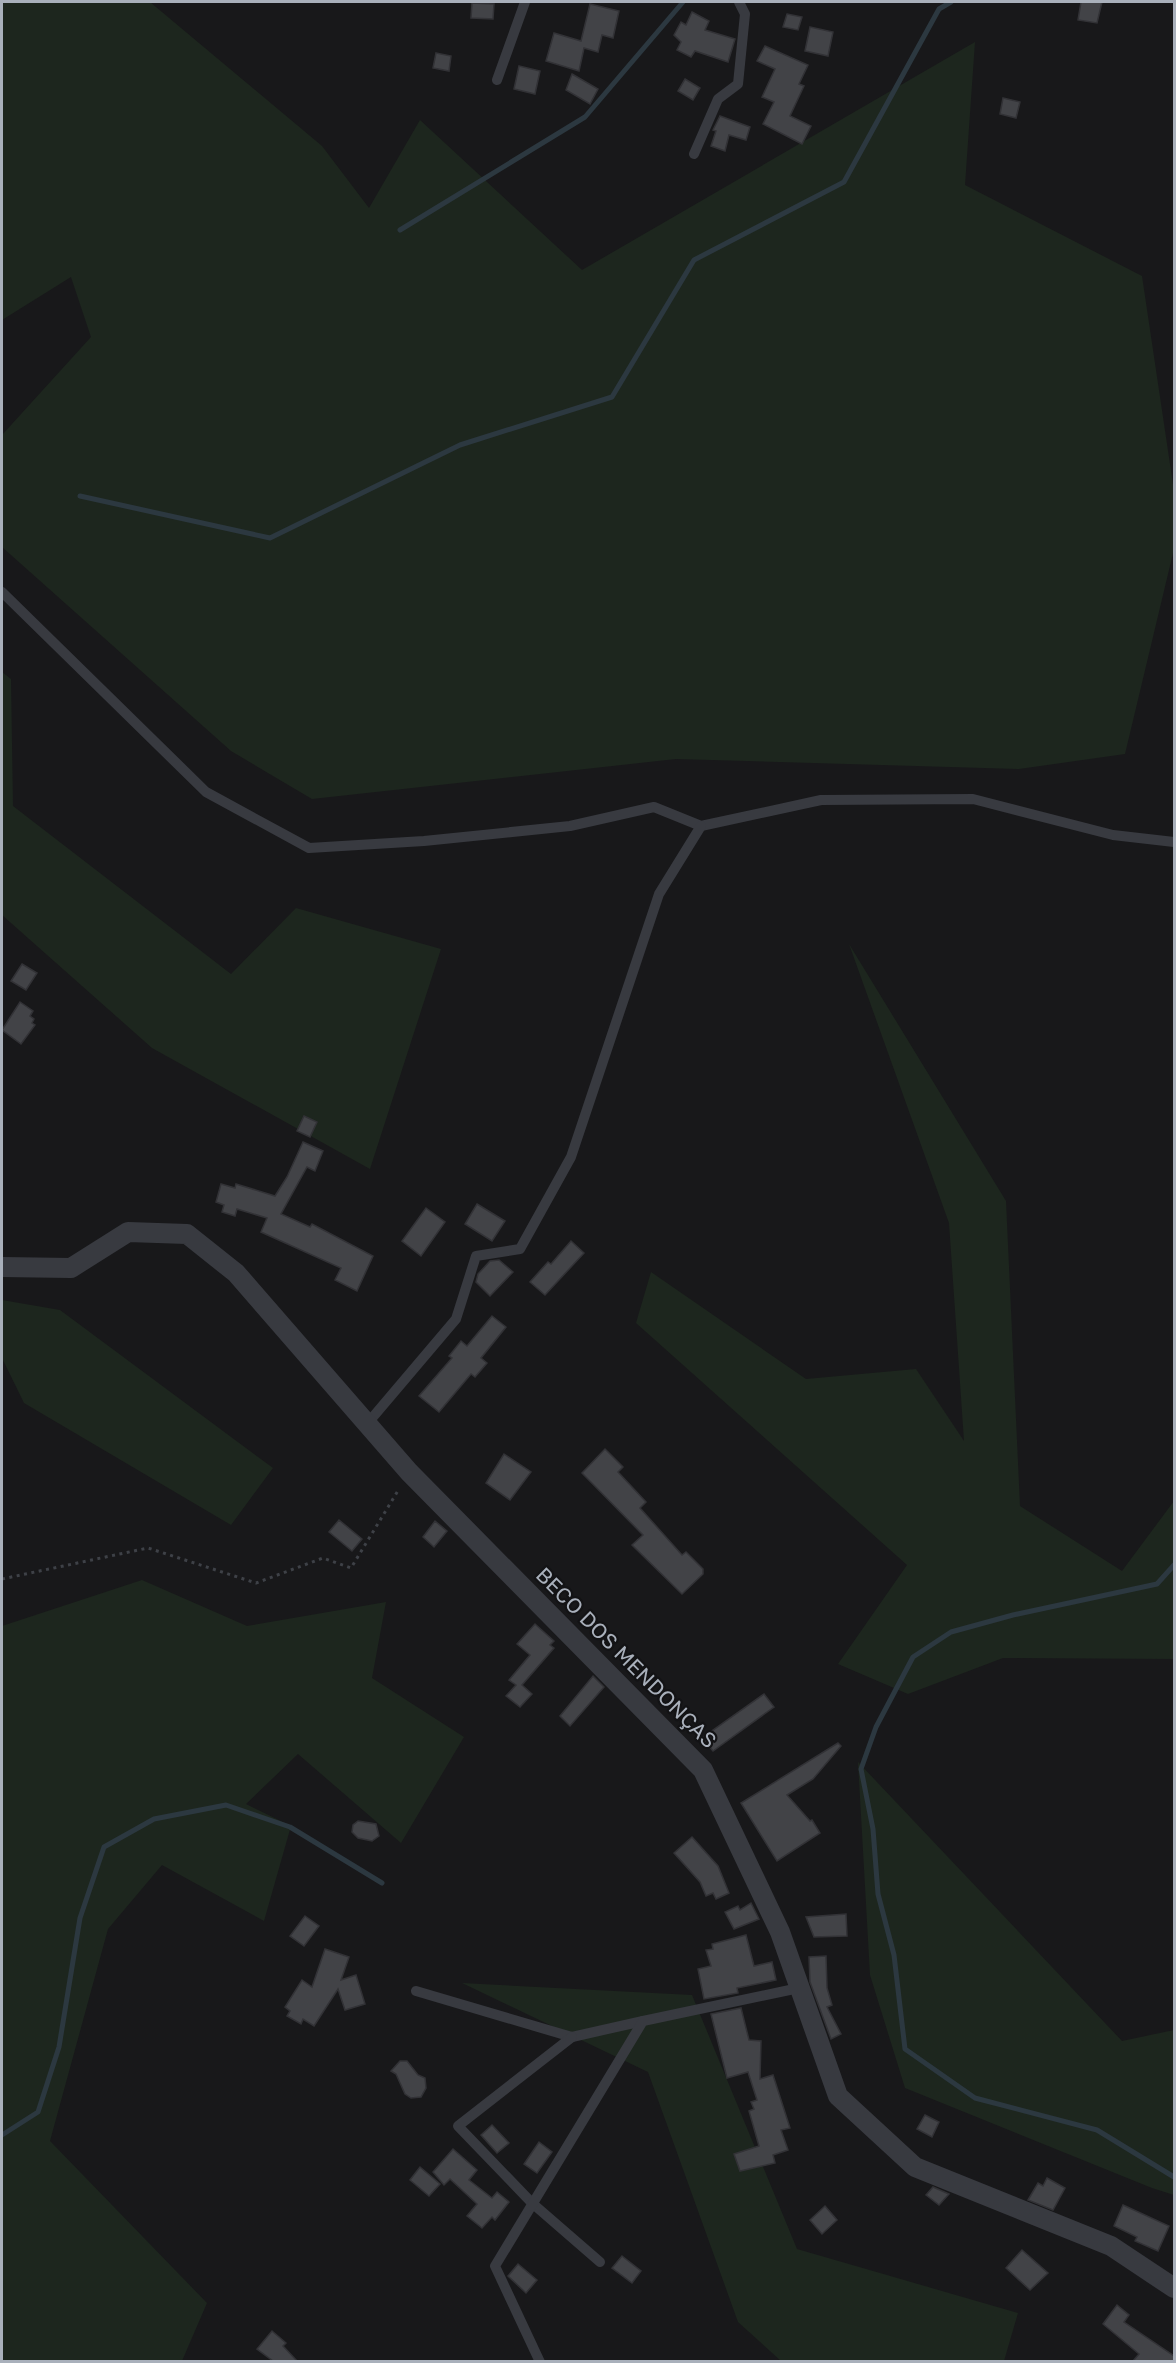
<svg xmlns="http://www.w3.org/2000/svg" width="1176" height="2363" font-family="'Golos Text',sans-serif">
<rect width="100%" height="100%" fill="#18181a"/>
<g fill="#1d261e">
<path d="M2,2H150L322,146L369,208L420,120L582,270L975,42L965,185L1142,276L1174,491V549L1125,754L1019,769L676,759L312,799L231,751L2,547V435L91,337L71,277L2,320Z"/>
<path d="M2,672L11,679L13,806L231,974L296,908L441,949L370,1169L152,1048L2,915Z"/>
<path d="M849,944L1006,1201L1020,1506L1122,1571L1174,1501V1659L1003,1658L908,1694L838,1664L907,1565L636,1323L651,1272L806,1379L916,1369L964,1441L949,1223Z"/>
<path d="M2,1300L60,1310L273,1468L231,1525L24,1403L2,1358Z"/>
<path d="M142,1580L247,1626L386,1602L372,1678L464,1737L401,1843L298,1754L246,1804L291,1826L264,1921L162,1865L108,1929L50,2141L207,2303L182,2361H2V1626Z"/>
<path d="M858,1762L1122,2041L1174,2030V2195L1152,2188L905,2088L870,1975Z"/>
<path d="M462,1983L692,1995L797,2249L1018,2313L1004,2361H781L738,2322L648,2072Z"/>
</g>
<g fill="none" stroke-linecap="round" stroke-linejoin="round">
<g stroke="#2c3840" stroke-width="5">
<path d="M400,230L585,117L683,2"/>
<path d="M80,496L270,538L460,445L612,397L694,260L844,182L939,9L951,2"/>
<path d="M1174,1565L1157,1584L1013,1615L951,1632L913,1657L876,1727L861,1769L873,1829L878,1894L894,1955L905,2049L975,2098L1097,2130L1174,2177"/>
<path d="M2,2135L38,2112L59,2047L80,1918L104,1847L154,1819L226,1805L290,1827L382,1883"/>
</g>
</g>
<g fill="#424347" stroke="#323236" stroke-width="1.5">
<path d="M1081,2H1102L1097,23L1078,20Z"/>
<path d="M472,3L494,4L493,19L471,18Z"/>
<path d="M590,4L619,11L613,38L602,35L598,52L584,48L579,71L546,61L554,33L581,41Z"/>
<path d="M692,12L709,21L705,30L735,39L728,62L695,51L691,57L677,50L681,42L674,35L681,22L686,25Z"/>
<path d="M787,14L802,17L798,30L783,27Z"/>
<path d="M810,27L833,32L828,56L805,51Z"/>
<path d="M765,46L808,65L799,84L804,86L790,116L811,126L802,144L763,124L774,102L762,97L775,69L757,61Z"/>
<path d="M436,53L451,56L449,71L433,68Z"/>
<path d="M519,66L540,71L535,94L514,89Z"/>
<path d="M572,74L598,89L590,104L566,90Z"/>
<path d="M685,79L700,88L693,100L678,91Z"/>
<path d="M1003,98L1020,102L1016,118L1000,114Z"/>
<path d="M720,116L750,127L746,140L729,135L725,151L711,146L716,131L713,130Z"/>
<path d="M22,964L37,973L26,990L11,981Z"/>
<path d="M20,1002L33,1011L30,1016L34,1019L32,1023L35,1025L21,1044L2,1030Z"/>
<path d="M304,1116L317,1122L310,1137L297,1131Z"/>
<path d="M303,1142L323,1151L315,1171L307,1167L281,1214L310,1227L312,1224L373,1256L357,1291L335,1280L341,1268L261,1232L267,1218L237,1209L235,1216L222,1212L224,1205L216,1202L221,1184L235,1188L236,1184L275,1196L287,1177Z"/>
<path d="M477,1204L505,1221L492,1241L465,1224Z"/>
<path d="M426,1208L445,1222L421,1256L402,1241Z"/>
<path d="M571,1241L584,1253L545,1295L530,1282L548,1262L551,1264Z"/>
<path d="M499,1260L513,1272L490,1296L476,1282L478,1274L490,1261Z"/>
<path d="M492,1316L506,1327L481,1358L487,1363L475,1377L471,1374L439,1412L419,1396L452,1358L449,1356L461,1341L467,1346Z"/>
<path d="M605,1449L623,1467L618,1472L646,1502L640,1508L682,1555L686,1552L703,1569V1574L682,1594L632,1545L643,1535L582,1473Z"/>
<path d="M504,1454L531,1472L510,1500L486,1483Z"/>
<path d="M339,1520L362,1539L352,1551L329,1532Z"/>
<path d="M435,1521L447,1531L434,1547L423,1537Z"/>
<path d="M535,1624L554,1641L550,1645L554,1648L522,1685L532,1694L520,1707L506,1696L516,1685L509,1680L530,1655L517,1644Z"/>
<path d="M593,1676L604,1687L570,1726L560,1716Z"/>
<path d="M764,1694L774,1707L713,1751L702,1738Z"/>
<path d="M838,1743L841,1746L813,1779L787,1795L810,1821L812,1820L820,1833L777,1861L741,1803Z"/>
<path d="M358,1821L376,1824L379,1836L372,1841L358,1838L352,1832L353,1825Z"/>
<path d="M692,1837L718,1866L729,1893L716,1899L713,1893L706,1896L700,1882L674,1853Z"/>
<path d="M751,1903L759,1919L734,1929L725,1912L738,1906L740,1910Z"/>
<path d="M846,1914L847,1936L814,1937L806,1917Z"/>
<path d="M305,1916L319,1926L304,1946L290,1936Z"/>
<path d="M746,1935L754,1966L772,1962L776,1980L737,1988L738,1993L704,1999L698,1969L711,1966L706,1950L713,1949L712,1944Z"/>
<path d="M325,1949L349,1957L341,1980L356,1975L365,2004L345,2010L338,1989L314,2026L303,2019L301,2024L287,2016L290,2011L285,2007L302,1980L312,1987Z"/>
<path d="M826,1956L827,1988L832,2005L827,2007L841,2034L831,2039L810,1982L809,1957Z"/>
<path d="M741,2008L749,2040L761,2041L760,2079L773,2075L790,2128L781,2130L788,2150L773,2155L775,2163L740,2171L734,2154L759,2146L749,2111L754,2109L751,2102L757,2100L748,2072L727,2078L711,2014Z"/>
<path d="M400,2061H407L418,2075L425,2078L426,2088L421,2097L411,2098L405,2094L396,2074L391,2071Z"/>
<path d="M925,2115L939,2122L932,2137L917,2129Z"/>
<path d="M492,2125L509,2143L497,2153L481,2135Z"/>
<path d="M539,2142L552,2152L537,2173L524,2164Z"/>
<path d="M453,2149L477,2170L469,2180L492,2198L497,2192L509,2202L495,2220L492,2217L482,2228L467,2216L477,2204L450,2179L444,2185L433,2172Z"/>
<path d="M420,2167L440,2184L429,2196L410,2180Z"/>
<path d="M1047,2178L1065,2188L1053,2210L1028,2200L1038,2183L1043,2186Z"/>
<path d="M933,2187L949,2194L939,2205L926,2195Z"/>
<path d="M1123,2205L1169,2226L1158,2251L1135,2241L1137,2237L1114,2226Z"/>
<path d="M825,2206L837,2220L822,2234L810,2220Z"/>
<path d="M1022,2250L1048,2273L1030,2290L1006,2268Z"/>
<path d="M622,2256L641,2271L632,2283L612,2268Z"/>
<path d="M518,2264L537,2280L526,2293L508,2276Z"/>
<path d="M1117,2305L1129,2315L1124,2322L1174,2356V2361H1133L1139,2354L1103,2324Z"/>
<path d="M272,2331L286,2343L283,2346L297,2361H273L257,2349Z"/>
</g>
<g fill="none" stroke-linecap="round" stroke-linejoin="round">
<path stroke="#3e4147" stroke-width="3" stroke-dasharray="3 4.5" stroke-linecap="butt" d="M2,1579L148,1548L256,1583L323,1558L351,1568L399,1489"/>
<g stroke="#383a40" stroke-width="10">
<path d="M497,80L525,2"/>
<path d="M694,154L718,99L738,84L745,14L739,2"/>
<path d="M2,592L206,792L309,848L424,841L570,826L654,807L701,826L821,800L973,799L1113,835L1174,842"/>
<path d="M367,1424L456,1319L476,1256L520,1249L571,1157L659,894L701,826"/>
<path d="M416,1991L572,2037L643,2021"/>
<path d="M572,2037L458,2126L532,2203L600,2262"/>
<path d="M540,2362L495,2266L643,2021L799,1988"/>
</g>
<path stroke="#383a40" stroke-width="20" d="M2,1267L71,1268L128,1232L187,1234L236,1273L409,1472L703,1770L780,1932L838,2096L915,2167L1111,2246L1174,2288"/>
</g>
<g text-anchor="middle" stroke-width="4.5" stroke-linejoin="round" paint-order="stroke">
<g font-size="21" fill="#a9b0bb" stroke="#131315">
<text transform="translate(626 1658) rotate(45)" y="7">BECO DOS MENDONÇAS</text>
</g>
</g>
<rect width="1176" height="2363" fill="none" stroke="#a9b0bb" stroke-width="6"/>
</svg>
